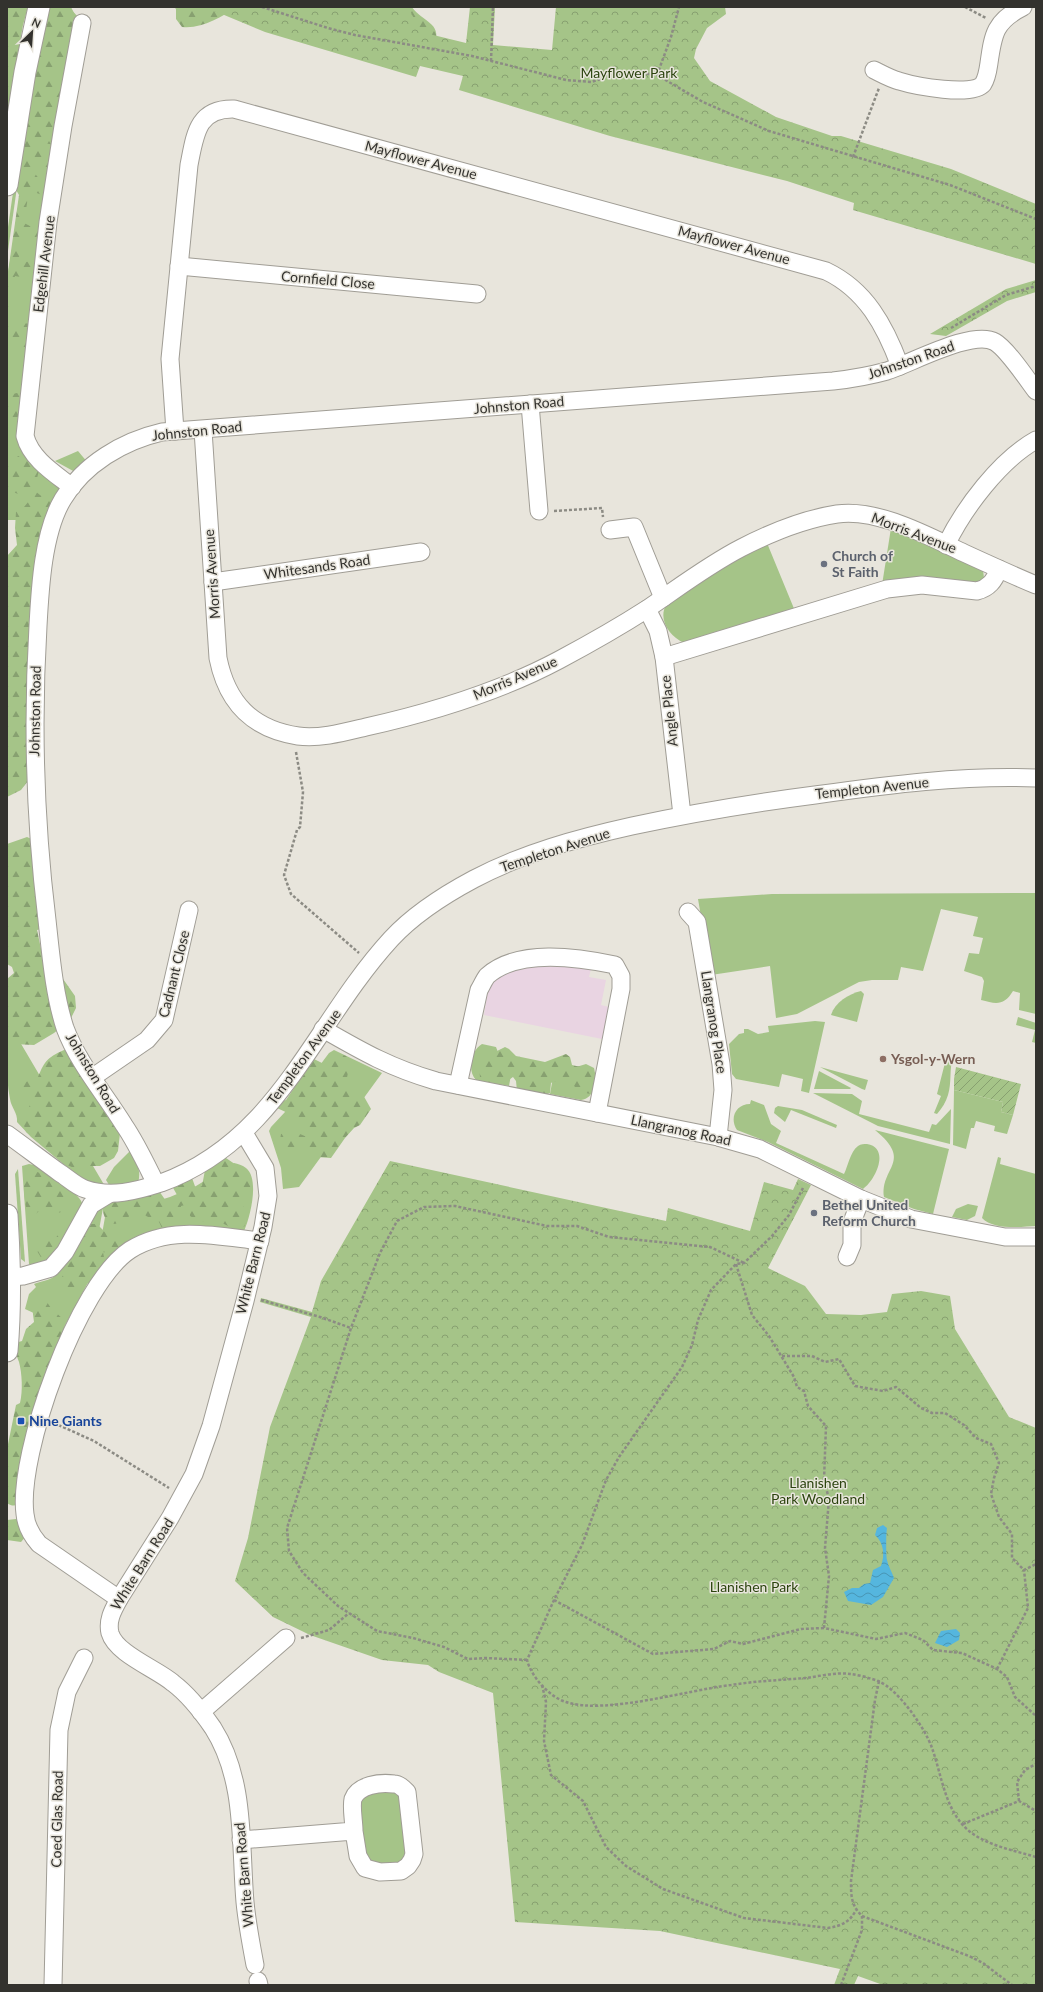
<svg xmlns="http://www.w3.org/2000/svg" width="1043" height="1992" font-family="Lato,sans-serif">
<defs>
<pattern id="forest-firs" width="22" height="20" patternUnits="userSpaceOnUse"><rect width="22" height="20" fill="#a5c488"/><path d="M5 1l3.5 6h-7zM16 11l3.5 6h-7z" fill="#87a070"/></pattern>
<pattern id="park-crowns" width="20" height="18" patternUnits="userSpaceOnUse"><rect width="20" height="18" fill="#a5c488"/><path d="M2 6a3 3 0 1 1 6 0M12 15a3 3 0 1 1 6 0" fill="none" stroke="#87a070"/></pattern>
<pattern id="garden-furrows" width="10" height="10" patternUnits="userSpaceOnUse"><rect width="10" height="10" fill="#a5c488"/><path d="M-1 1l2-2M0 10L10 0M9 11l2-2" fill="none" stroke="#87a070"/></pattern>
<pattern id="water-waves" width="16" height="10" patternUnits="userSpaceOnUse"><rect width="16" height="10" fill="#55b6de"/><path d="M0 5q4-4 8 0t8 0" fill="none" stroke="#4795b4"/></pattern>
</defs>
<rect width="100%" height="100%" fill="#e8e5dc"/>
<path fill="#e9d4e2" d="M538,963L591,969L589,977L606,980L601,1005L613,1008L607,1040L484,1015L489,983L495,975Z"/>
<g fill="#a5c488">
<path d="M53,7H71L77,19L19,438L59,486V490L48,520H7V279Z"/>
<path d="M20,144L17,187L7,258V234Z"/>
<path d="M78,451L88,463L75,472L55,461Z"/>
<path d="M891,528L983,570L984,578L982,583L882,585Z"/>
<path d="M767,543L795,611L684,643C669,636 657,619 667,603C671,598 680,594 685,591C711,573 739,558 767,543Z"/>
<path d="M1036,893V1014L1019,1010L1020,993L1013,991C1004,1006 996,1004 981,1000L984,981L982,977L964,971L969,953L979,954L983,938L973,936L978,917L941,909L923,971L901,967L898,980H872L859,982L797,1014L776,1018L770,966L711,975L698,899L772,894Z"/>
<path d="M861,991L864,994L857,1022L831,1015C835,1002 849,994 861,991Z"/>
<path d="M1018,1017L1036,1023V1043L1032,1042L1035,1030L1016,1025Z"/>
<path d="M7,1020L106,1188L80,1178L31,1137L17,1122C18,1113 11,1107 10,1099C5,1073 7,1046 7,1020Z"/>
<path d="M815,1021L825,1022L809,1093L801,1091L803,1079L782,1074L779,1087L736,1079L732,1074L729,1044L739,1034L744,1033V1029H748L758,1034L769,1032L768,1026Z"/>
<path d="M482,1044L496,1047L499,1055L514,1058L509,1086L476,1080C467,1071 471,1050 482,1044Z"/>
<path d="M334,1050L382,1073L299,1187L283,1189L281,1168L269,1131L271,1127L285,1112L329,1053Z"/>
<path d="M947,1055L953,1057C949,1069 952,1082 948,1095C946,1102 942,1108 937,1114L934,1113L941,1096L937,1094Z"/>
<path d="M586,1064L594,1068C597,1079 595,1099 581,1100L550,1094L555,1066L573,1068Z"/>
<path d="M820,1067L868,1080L865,1090L862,1089Z"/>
<path d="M819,1071L851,1088L850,1089H814Z"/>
<path d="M954,1090L1003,1102L1001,1112L1013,1115L1007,1134L994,1131L995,1126L976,1121L974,1128H971L966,1149L953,1145Z"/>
<path d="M813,1093L852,1094L862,1101L859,1114L929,1132L932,1124L936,1125L951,1109L950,1144L878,1126Z"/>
<path d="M751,1100L764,1105L771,1124L781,1131L776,1143L844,1174C848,1166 850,1152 858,1146C861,1144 864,1144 867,1144C891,1148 875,1181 863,1189L768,1142L737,1130C729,1118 736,1104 750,1104Z"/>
<path d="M778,1106L802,1110L837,1125L836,1128L791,1110L785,1122L774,1113L775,1108Z"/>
<path d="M875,1130L949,1149L933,1214L914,1209L884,1197C880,1167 914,1162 875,1130Z"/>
<path d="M130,1151C136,1162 142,1170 138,1183L111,1188L106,1180L114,1167Z"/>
<path d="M998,1157L1001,1158L1000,1164L1036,1174V1226C1020,1227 993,1230 982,1218Z"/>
<path d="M234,1163C238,1164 242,1165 246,1168C260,1179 250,1218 244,1231L175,1229L94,1280L105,1217L170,1197L196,1186Z"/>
<path d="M29,1164L34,1165C46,1173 82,1193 83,1206L51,1260L32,1265L29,1264L22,1166Z"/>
<path d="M18,1169L25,1262L21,1259L15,1174Z"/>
<path d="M968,1204L978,1206L975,1216L967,1220L952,1217L956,1209Z"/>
<path d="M103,1208L90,1279L64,1327L25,1309L29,1294L36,1287L34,1284C41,1281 48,1281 55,1276C76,1259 76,1220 103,1208Z"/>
<path d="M392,1789L401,1794L408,1852L401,1865L376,1867L363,1855L359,1799L363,1794Z"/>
</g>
<g fill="url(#forest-firs)">
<path d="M7,7H28L23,25L7,116Z"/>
<path d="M49,7H69L78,17L74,36L67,39L65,44L67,50L74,57L72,62L57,69L55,78L65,93L55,102L51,110L54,115L65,121L56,145L36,142V150L48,152L55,158L47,172L33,164C33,180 45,177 46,192L42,195L29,190L24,223L30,226L38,225L40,230L34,242L23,237L17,268L21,270V266L25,262L32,261L35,267L32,276L26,278L15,276L8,321L17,327L24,323L35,325L30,347L22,349L15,344L13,338L9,337L7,352V279L19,195L12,183Z"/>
<path d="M174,7H238C220,17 203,29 182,27L176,19V9Z"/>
<path d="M382,7H412C422,22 442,22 435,44Z"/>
<path d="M22,392L23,417L9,418L7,417V395Z"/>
<path d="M19,456C50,461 36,470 35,491L40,495L48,497L52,503L53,511L51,555L31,777L21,790L7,797V556L17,545L15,528L16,512L24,507L29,501L24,496L7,490V461Z"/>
<path d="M27,837L36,841L51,927L37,930L44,963L61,976L75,996L76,1008L70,1020L54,1033L34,1045L13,1044L7,1038V979L14,973L12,967L7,964V844Z"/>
<path d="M505,1047L509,1049L516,1056L545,1062L566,1054L570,1057L572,1065L589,1069L599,1075L596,1095C584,1093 578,1091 570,1082L560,1084L555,1081L551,1083L550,1093L539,1097L517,1091L516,1081L513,1077L497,1088C478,1083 477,1078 483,1061L491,1060L493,1053Z"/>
<path d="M64,1050H73L121,1124L118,1151L114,1158L100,1166H90L84,1163L79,1170L67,1165L26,1132L23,1122L32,1100L21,1088C25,1080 29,1080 37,1080C44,1062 46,1058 64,1050Z"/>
<path d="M337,1053L346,1056L350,1062L346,1083L362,1093L371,1109L360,1125L354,1128L345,1138L331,1158L317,1157L309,1151L301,1148L293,1149L279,1146L281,1134L293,1131L314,1140L318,1135L303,1131L292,1115L277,1108L279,1102L286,1100L296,1085L297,1073L308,1060L314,1059L324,1064L331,1056Z"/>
<path d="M223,1156L248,1173L252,1184L242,1200L247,1219L244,1227C228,1230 229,1224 217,1222C204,1220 202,1224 190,1216L189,1207L185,1205L181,1206V1217L172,1222L168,1229L162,1228L156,1216C148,1220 145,1215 139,1210L131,1212L128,1218L115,1224C104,1222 102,1213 103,1203L157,1188L166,1201L174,1199L181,1202L172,1186L188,1176L192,1178L196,1189L202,1186L205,1170Z"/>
<path d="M30,1170C45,1172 63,1189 68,1202L61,1212L55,1214L43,1208L33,1216L27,1212C25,1201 20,1179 30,1170Z"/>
<path d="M92,1224H97L106,1233L115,1232L120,1235C122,1244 122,1249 114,1254L103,1252L105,1263L94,1282L85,1284L76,1295L64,1296L58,1286L64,1273L60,1265L63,1262L70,1263L74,1255L70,1248L83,1226Z"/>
<path d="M51,1233L57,1235L62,1242L55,1259H42L37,1251C38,1242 42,1236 51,1233Z"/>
<path d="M39,1297L44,1298L51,1308L65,1321L64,1329L56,1346L57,1350L22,1502C16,1506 13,1507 7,1503V1449L16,1405L20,1403C23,1391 22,1373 19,1362C16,1354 15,1351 15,1343L22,1341L26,1329L34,1322C33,1312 30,1304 39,1297Z"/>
<path d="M16,1519L26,1524L27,1535L21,1542L7,1540V1520Z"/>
</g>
<g fill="url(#park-crowns)">
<path d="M205,7H408L421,32L466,43L470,7H495L493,45L552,50L556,7H725L726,14L707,28L696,49L694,58L710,81L776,117L832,136H841L951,169L1036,204V264L853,210L854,203L787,181L610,136L459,90L463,76L420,66L416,77L265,32Z"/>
<path d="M1036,280V292L1007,301L946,336L930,334L1006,289Z"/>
<path d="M390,1161L666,1221L668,1208L750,1231L764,1182L793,1190L798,1179L811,1185L768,1268L805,1286L826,1314L861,1315L887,1312L892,1294L921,1291L950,1296L955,1329L1009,1417L1036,1428V1985H883L858,1976L854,1985H834L840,1969L660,1931L515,1922L493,1693L439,1672L428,1665L382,1660L310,1635L273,1617L235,1581L248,1538L270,1427L311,1317L260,1302L261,1298L312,1312L321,1281Z"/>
</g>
<path fill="url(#garden-furrows)" d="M956,1067L1021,1084L1013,1115L1001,1112L1003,1102L954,1090V1079Z"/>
<g fill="url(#water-waves)">
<path d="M883,1525L887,1528C886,1533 886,1555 887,1560C888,1566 892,1572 894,1578L883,1597L871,1605L848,1601L844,1592L852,1588H859L864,1584L870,1583L873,1570L881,1566C885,1555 884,1543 875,1535L877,1528Z"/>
<path d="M956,1629L960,1633L959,1640L947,1647L935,1643L941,1631Z"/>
</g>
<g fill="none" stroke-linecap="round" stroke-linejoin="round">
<g stroke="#a09d95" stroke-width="19">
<g id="minor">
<path d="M874,70C882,74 891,79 899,81C915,86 973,97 983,84C987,78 988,70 989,63C993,34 995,21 1023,7"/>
<path d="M179,266L477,294"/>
<path d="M530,404L539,511"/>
<path d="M203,430L218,658C227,703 252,729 298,736C320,739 345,732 366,727C433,712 499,692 559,660C589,644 619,627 647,609C678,588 708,565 741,548C770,533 804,519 837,514C877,508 928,536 964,553C988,564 1012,575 1036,585"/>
<path d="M175,431L170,359L189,165C195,135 197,108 234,109L826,271C866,290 885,326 900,366"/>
<path d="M72,487C54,473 31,459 25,436L48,222L63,126L82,23"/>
<path d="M610,530L634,527L663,598"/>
<path d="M946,545C964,508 1000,460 1036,440"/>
<path d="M213,582L421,552"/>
<path d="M647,609L658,631L664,657L682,815"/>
<path d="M664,657L887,589L922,585L977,591C989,588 994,581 999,569"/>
<path d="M688,912L697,922L721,1064L723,1090L718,1137"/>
<path d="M323,1029C363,1052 391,1068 436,1081L718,1137L760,1149L861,1199L911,1219L1005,1237H1036"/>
<path d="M93,1077L147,1040L164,1020L189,910"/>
<path d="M458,1085L479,990C482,985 484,980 487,976C518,948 577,957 615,965L621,976V989L597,1113"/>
<path d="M244,1133L265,1168L268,1196L263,1227L245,1301L211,1426L194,1474L170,1518L119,1599C113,1610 107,1620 110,1633C116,1654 157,1669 173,1683C189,1695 202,1712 213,1728C246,1780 240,1844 245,1902C247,1923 251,1944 255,1965"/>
<path d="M7,1134C25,1147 42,1160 60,1173C68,1178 76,1186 85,1189C111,1198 136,1191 161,1183C279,1140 313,1024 391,939C414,914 444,895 474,879C523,853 578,838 632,826C693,813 753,803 815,795C888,785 962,775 1036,778"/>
<path d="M156,1184C146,1164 137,1144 124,1125C105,1094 78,1063 65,1028C54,994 51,956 47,920C35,822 32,725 38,626C40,588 43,532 63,499C84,464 123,441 162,432L833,381C851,379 869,376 887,371C912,363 973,329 995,342C1007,349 1027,379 1036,391"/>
<path d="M847,1257L852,1245V1222L861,1199"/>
<path d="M11,1277L23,1276L51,1268L65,1252L91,1205L109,1194"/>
<path d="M119,1599L39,1544C32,1536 26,1525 25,1514C17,1454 78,1284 130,1250C170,1225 216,1236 260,1241"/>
<path d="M201,1712L286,1638"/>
<path d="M241,1840L354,1831C354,1821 351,1808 353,1799C358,1785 380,1782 394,1784C399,1784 403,1788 407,1792L414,1854L412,1860L408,1866L401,1871L380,1872L365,1868L358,1856L354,1831"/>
<path d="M258,1981L259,1985"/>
<path d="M53,1985L59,1730L67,1692L84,1658"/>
</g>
</g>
<g stroke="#a09d95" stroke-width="23">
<g id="major">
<path d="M7,185L25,72L39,7"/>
<path d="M7,1215C10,1261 11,1305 7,1351"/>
</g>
</g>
<g stroke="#8c8b84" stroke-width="2.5" stroke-dasharray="3 2" stroke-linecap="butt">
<path d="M262,7L328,28L355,35L472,56L566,80L591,82L620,73L632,72L657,75L703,102L769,131L950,185L1036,219"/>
<path d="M965,7L986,18"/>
<path d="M491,61L493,7"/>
<path d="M657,75L671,37L679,7"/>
<path d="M853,157L879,88"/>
<path d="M951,328L1006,295L1036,286"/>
<path d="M554,511L602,508L603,517"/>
<path d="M296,752L303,792L300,827L297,830L284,875L291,894L359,953"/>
<path d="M803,1188L789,1215L772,1236L744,1263L736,1264L711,1290L698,1320L692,1345L682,1367L619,1457L606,1480L582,1545L554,1600L527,1660C531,1676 549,1697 566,1702C605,1715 688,1690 731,1685C756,1681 781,1680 806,1678C820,1676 837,1672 850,1674C859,1675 870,1678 878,1681C898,1689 925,1728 932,1748C942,1776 945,1811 969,1831C988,1846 1013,1850 1036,1857"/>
<path d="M736,1264L752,1315L769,1336L794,1377L797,1387L804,1391L808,1406L826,1426L824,1480L829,1499L825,1548L829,1576L824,1628L876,1639L905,1633L923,1640L933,1650L962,1653L997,1669L1007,1677L1015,1697L1036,1716"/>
<path d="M261,1300L320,1317L351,1328"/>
<path d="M782,1356H812L825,1362L839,1359L855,1386L883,1391L896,1387L921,1408L932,1413H945L964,1425L976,1438L991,1444L999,1463L994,1478L991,1494L999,1517L1012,1534V1558L1024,1570L1036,1564"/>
<path d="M54,1423L94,1441L169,1488"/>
<path d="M554,1600L653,1654L714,1649L730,1641L743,1644L801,1629L824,1628"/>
<path d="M301,1638L329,1630L349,1613"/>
<path d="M527,1660L486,1658L468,1659L444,1647L413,1638L377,1631L338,1606L303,1573L289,1551L287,1528L351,1328L380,1253L397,1221L424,1207L455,1206L547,1226H577L609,1237L710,1247L744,1263"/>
<path d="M997,1669L1028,1608L1024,1570"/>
<path d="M879,1681L875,1700L851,1881C851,1896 851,1905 862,1916L969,1956L983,1963L1012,1985"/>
<path d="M542,1685L546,1702L544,1741L551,1775L583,1801L606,1847L626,1866L663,1889L744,1918L828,1928C841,1926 850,1922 856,1910"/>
<path d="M1019,1801L1017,1782L1025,1770L1036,1764"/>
<path d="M963,1824L1019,1801L1036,1811"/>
<path d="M841,1985L862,1930V1916"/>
</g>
<use href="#minor" stroke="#fff" stroke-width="17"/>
<use href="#major" stroke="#fff" stroke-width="21"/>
</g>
<g fill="#6b7280" stroke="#e8e5dc" stroke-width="1.5">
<circle cx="824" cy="564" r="4"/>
<circle cx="814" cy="1213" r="4"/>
</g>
<circle fill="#8d6e63" stroke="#e8e5dc" stroke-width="1.5" cx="883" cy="1059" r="4"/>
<rect fill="#1a4fb4" stroke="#e8e5dc" stroke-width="1.5" x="17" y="1417" width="8" height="8" rx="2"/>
<g text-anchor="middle" stroke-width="3" stroke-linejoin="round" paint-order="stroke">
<g font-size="14" fill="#2c440f" stroke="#e8e5dc">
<text x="629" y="78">Mayflower Park</text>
<text x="818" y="1488">Llanishen<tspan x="818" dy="16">Park Woodland</tspan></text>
<text x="754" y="1592">Llanishen Park</text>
</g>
<g font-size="14" fill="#33322e" stroke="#e8e5dc">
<text transform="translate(421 160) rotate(15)" y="5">Mayflower Avenue</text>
<text transform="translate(734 245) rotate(15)" y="5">Mayflower Avenue</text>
<text transform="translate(44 264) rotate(-83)" y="5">Edgehill Avenue</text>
<text transform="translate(328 280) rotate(5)" y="5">Cornfield Close</text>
<text transform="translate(911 360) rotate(-19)" y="5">Johnston Road</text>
<text transform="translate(519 405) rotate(-5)" y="5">Johnston Road</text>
<text transform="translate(197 431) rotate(-6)" y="5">Johnston Road</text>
<text transform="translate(914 533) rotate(21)" y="5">Morris Avenue</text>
<text transform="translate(317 567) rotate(-8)" y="5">Whitesands Road</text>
<text transform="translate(212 574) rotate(-94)" y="5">Morris Avenue</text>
<text transform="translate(515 678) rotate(-23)" y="5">Morris Avenue</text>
<text transform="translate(35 711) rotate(-89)" y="5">Johnston Road</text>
<text transform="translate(669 711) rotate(-96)" y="5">Angle Place</text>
<text transform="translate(872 788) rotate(-6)" y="5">Templeton Avenue</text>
<text transform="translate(555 850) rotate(-18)" y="5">Templeton Avenue</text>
<text transform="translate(174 974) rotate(-76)" y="5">Cadnant Close</text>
<text transform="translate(714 1022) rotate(81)" y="5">Llangranog Place</text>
<text transform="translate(304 1057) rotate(-54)" y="5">Templeton Avenue</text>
<text transform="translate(93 1073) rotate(59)" y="5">Johnston Road</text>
<text transform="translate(681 1130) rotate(12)" y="5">Llangranog Road</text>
<text transform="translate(253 1263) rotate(-76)" y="5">White Barn Road</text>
<text transform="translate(142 1564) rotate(-58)" y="5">White Barn Road</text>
<text transform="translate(57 1819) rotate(-89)" y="5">Coed Glas Road</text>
<text transform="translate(244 1875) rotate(-95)" y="5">White Barn Road</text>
</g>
<g font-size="14" font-weight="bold" fill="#5b616d" stroke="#e8e5dc" text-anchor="start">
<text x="832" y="561">Church of<tspan x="832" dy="16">St Faith</tspan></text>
<text x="822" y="1210">Bethel United<tspan x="822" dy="16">Reform Church</tspan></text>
</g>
<g font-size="14" font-weight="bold" fill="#785e54" stroke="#e8e5dc" text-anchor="start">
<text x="891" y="1064">Ysgol-y-Wern</text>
</g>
<g font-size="14" font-weight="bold" fill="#164399" stroke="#e8e5dc" text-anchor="start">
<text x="29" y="1426">Nine Giants</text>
</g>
</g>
<rect width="1043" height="1992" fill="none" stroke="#33322e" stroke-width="16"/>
<g transform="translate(32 32) rotate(25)" stroke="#e8e5dc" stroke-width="3" paint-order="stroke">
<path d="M0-3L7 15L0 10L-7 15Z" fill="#33322e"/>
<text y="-6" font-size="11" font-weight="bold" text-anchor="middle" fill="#33322e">N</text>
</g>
</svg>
